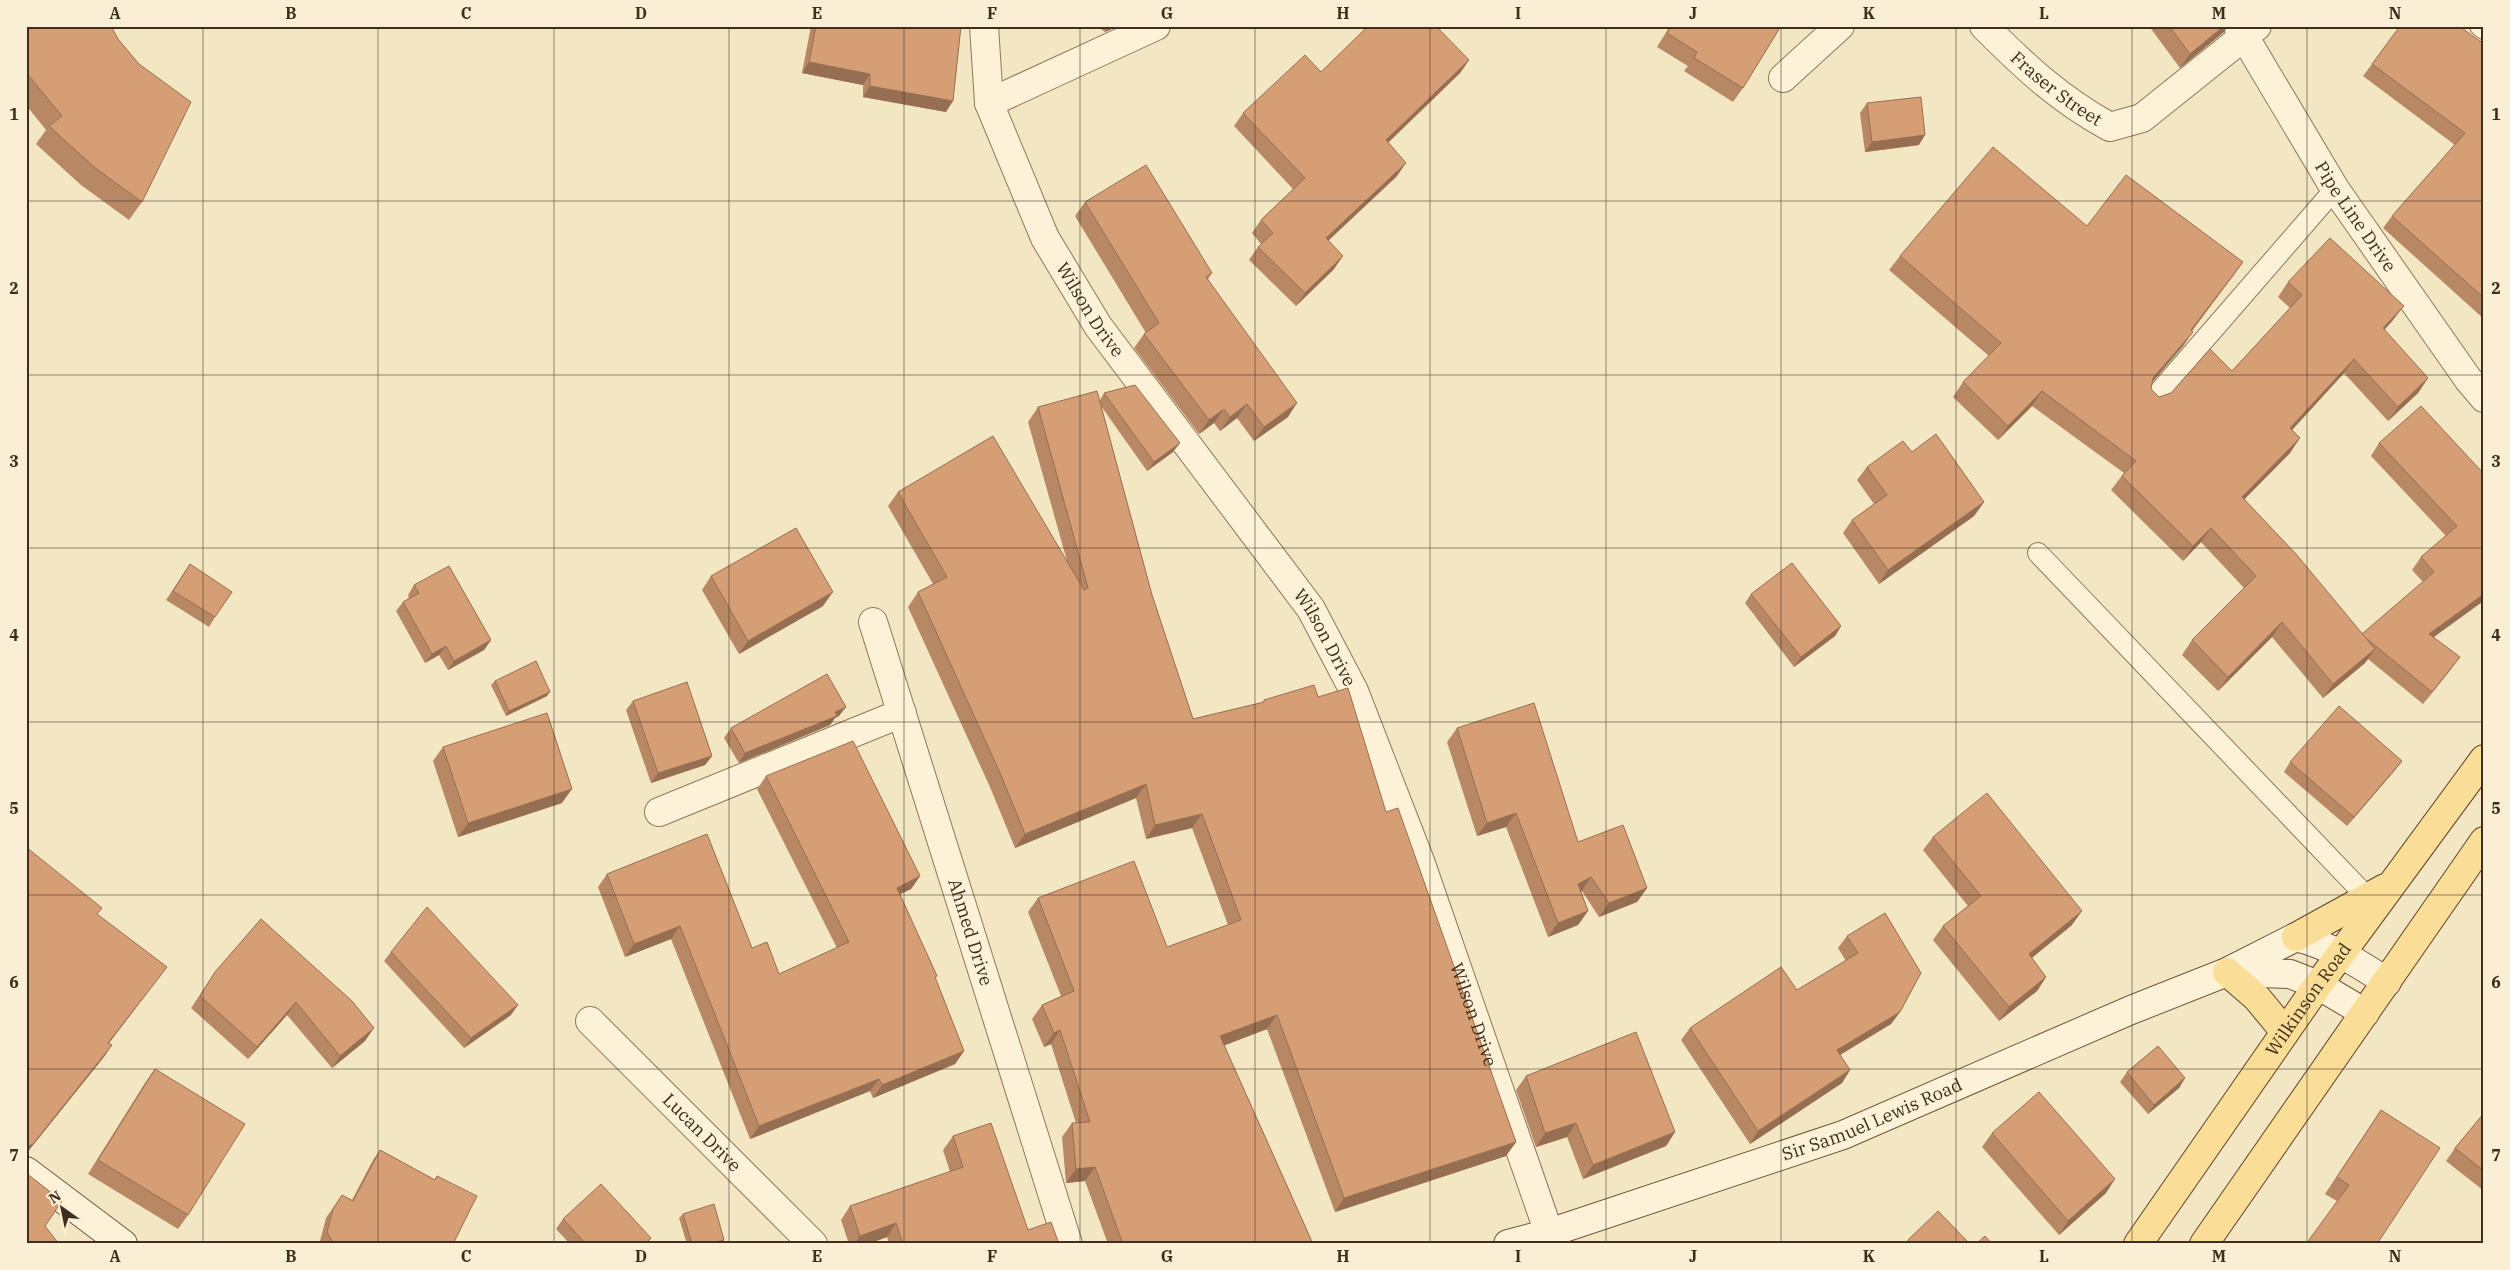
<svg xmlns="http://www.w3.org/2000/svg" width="2510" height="1270" font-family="'IBM Plex Serif',serif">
<rect width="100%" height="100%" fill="#f3e6c3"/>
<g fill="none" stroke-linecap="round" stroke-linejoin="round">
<g stroke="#917657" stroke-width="22">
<g id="service">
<path d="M2480,26L2484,29"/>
<path d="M2152,400L2335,189"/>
<path d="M2038,553L2368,898"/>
</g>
</g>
<g stroke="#917657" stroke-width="30">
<g id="minor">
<path id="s1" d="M984,26L989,103L1045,238L1098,326L1311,609L1354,691L1420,861L1549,1233"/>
<path id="s2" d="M1984,26C2025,67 2059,99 2110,127L2142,118L2257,26"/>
<path id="s3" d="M2238,26L2335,189L2468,379L2484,398"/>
<path d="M1783,78L1840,26"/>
<path d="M989,103L1156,26"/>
<path id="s4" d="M873,622L1068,1244"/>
<path d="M659,812L902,713"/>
<path id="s5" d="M590,1021L813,1244"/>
</g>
</g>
<g stroke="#72573a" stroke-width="30">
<g id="secondary">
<path d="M2231,972L2290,974L2318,985L2365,1013"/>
<path d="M26,1171L123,1244"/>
<path id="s6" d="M1508,1244L1549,1233L1843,1135L2131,1010L2227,972L2296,937C2331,946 2358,963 2387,982"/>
</g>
</g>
<g stroke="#5e442c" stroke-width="30">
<g id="primary">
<path d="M2296,937L2385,888"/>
<path d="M2227,972L2257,998L2285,1032"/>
<path id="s7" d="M2138,1244L2318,985L2484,759"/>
<path d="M2204,1244L2484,841"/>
</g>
</g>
<use href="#service" stroke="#fdf2d8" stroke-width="20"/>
<use href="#minor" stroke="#fdf2d8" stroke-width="28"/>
<use href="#secondary" stroke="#fdf2d8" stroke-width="28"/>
<use href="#primary" stroke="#fadd97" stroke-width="28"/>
</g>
<g fill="#b88865">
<path d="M26,26L142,202L129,220L81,185L36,144L46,130L26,105Z"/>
<path d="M811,26H961L946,112L863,97V85L802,73Z"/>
<path d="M1097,26H1118L1105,32Z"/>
<path d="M1670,26H1781L1743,88L1733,102L1684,71L1688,66L1657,47Z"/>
<path d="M2149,26H2228L2224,32L2180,68Z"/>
<path d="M2484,44V319L2383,228L2392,216L2455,145L2363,76L2372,64Z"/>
<path d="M1469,60L1460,73L1388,143L1397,176L1328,241L1334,269L1296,306L1249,260L1258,247L1261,244L1252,233L1261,220L1293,189L1234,126L1243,113Z"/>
<path d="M1867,103L1919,145L1865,152L1860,113Z"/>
<path d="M1085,202L1212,273L1208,279L1288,417L1254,441L1237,418L1220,431L1214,423L1199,434L1134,348L1144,334L1146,333L1075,216Z"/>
<path d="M2087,226L2243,262L2192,331L2183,346L2152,382L2151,389L2159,397L2232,371L2290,308L2278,297L2288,282L2393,320L2384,330L2428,378L2418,393L2388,421L2344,373L2292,430L2290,453L2244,499L2362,634L2423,582L2412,570L2421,557L2446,536L2371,456L2379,443L2484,474V604L2482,602L2434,637L2451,669L2423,704L2368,659L2365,663L2323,698L2272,637L2218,691L2182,655L2192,640L2244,588L2201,542L2183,561L2111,490L2124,473L2032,406L1998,440L1953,397L1963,382L1989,356L1889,270L1900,256Z"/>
<path d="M1104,393L1173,452L1147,471L1101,406L1152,595L1193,719L1262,703L1264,700L1318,697L1386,812L1516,1142L1506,1156L1335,1212L1267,1029L1224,1045L1313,1244H1108L1085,1181L1066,1183L1062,1137L1072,1123H1076L1051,1044L1044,1047L1032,1019L1042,1005L1061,996L1028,912L1038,898L1167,947L1228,925L1192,828L1146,839L1136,798L1015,848L990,787L908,607L918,592L933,584L888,506L898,492L1067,561L1028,422L1038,407L1100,400Z"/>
<path d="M1912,452L1984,502L1974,516L1879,584L1843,533L1852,520L1874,504L1857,480L1867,467Z"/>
<path d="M190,564L215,617L209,627L166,600Z"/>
<path d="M711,576L823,606L739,654L702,590Z"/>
<path d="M414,585L491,640L484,650L448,670L439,655L425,663L396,611L403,602L409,598L408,595Z"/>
<path d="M1751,594L1841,626L1835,636L1794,667L1745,603Z"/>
<path d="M495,681L547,696L506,716L491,685Z"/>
<path d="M633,701L712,756L705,765L651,783L626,710Z"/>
<path d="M839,716L835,718L830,725L739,763L724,738L731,728Z"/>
<path d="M1457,728L1578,842L1647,888L1637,902L1599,917L1582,891L1581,892L1588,911L1578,925L1548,937L1506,827L1477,836L1447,742Z"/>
<path d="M443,747L562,803L458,837L433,761Z"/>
<path d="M2402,761L2395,770L2347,826L2284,772L2290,762Z"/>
<path d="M766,776L920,876L911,889L900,894L935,978L964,1051L955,1064L873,1098L870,1091L750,1139L671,939L625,957L598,887L607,874L752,948L779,974L837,948L757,789Z"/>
<path d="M1933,837L2072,925L2032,958L2046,977L2037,991L1999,1021L1933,940L1943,926L1968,906L1923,850Z"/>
<path d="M261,919L365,1041L332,1068L287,1015L248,1059L191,1008L215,972Z"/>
<path d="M1847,936L1900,1012L1891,1024L1840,1055L1850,1070L1842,1083L1750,1144L1681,1040L1690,1028L1797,990L1846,961L1838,948Z"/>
<path d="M391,952L511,1015L464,1048L384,961Z"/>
<path d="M155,1069L188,1215L178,1229L88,1174L145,1083Z"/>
<path d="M2127,1072L2185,1078L2179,1088L2148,1114L2120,1082Z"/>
<path d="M1526,1076L1675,1132L1666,1146L1583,1179L1567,1137L1536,1147L1516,1090Z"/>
<path d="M2381,1110L2377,1244L2337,1201L2325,1194Z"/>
<path d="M2484,1113V1191L2446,1161L2455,1148Z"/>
<path d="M1992,1133L2106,1193L2059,1235L1982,1147Z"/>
<path d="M953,1136L1028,1230L1059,1244H889L887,1237L868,1244H849L841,1220L850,1206L950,1172L943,1150Z"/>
<path d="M380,1150L435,1180L437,1176L453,1244H322L320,1241L326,1218L342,1195L352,1200L373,1160Z"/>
<path d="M683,1214L724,1240L721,1244H687L679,1218Z"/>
<path d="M563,1219L651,1238L647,1244H570L556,1229Z"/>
<path d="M1908,1240L1970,1244H1905Z"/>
</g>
<g fill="#966f52">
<path d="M1109,26H1118L1105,32Z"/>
<path d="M2224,26H2228L2224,32L2180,68L2190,54Z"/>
<path d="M1469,60L1460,73L1376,154L1386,140Z"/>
<path d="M809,62L870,74L863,85L802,73Z"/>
<path d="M870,86L953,101L946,112L863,97Z"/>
<path d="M1925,135L1919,145L1865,152L1872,142Z"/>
<path d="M1406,163L1397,176L1316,252L1326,238Z"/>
<path d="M1343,256L1334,269L1296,306L1305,293Z"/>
<path d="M2243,262L2233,276L2181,345L2191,330Z"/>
<path d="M2404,306L2393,320L2373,343L2383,328Z"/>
<path d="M2193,332L2183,346L2143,393L2153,378Z"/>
<path d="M2354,359L2344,373L2280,443L2290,428Z"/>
<path d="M2428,378L2418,393L2388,421L2398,407Z"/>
<path d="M2042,391L2032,406L1998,440L2008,426Z"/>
<path d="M1297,403L1288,417L1254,441L1264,427Z"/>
<path d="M1247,404L1237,418L1220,431L1230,417Z"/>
<path d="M1224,409L1214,423L1199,434L1209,420Z"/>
<path d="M2300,438L2290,453L2232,512L2242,497Z"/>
<path d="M1180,443L1173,452L1147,471L1154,462Z"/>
<path d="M1984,502L1974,516L1879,584L1888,570Z"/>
<path d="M2211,528L2201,542L2183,561L2193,546Z"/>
<path d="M833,592L823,606L739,654L748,641Z"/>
<path d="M2484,594V599L2482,602L2421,646L2429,634Z"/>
<path d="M2282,622L2272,637L2218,691L2228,677Z"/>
<path d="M1841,626L1835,636L1794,667L1801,657Z"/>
<path d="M491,640L484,650L448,670L454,661Z"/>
<path d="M446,646L439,655L425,663L432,654Z"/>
<path d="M2375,649L2365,663L2323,698L2333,684Z"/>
<path d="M2460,657L2451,669L2423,704L2432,692Z"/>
<path d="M550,692L547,696L506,716L509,711Z"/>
<path d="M846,707L839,716L835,718L830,725L739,763L745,753L835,712Z"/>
<path d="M712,756L705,765L651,783L658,773Z"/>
<path d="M2402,761L2395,770L2347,826L2354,817Z"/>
<path d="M1146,784L1136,798L1015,848L1025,834Z"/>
<path d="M572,789L562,803L458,837L468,823Z"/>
<path d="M1516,813L1506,827L1477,836L1487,823Z"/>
<path d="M1202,814L1192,828L1146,839L1155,825Z"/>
<path d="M920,876L911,889L888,900L897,888Z"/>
<path d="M1591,877L1582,891L1568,898L1578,884Z"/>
<path d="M1647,888L1637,902L1599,917L1609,903Z"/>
<path d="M1588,911L1578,925L1548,937L1558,923Z"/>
<path d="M2082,911L2072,925L2019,968L2029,954Z"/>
<path d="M680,926L671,939L625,957L634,944Z"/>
<path d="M167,967L158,979L100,1055L108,1043Z"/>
<path d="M2046,977L2037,991L1999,1021L2009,1007Z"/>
<path d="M296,1002L287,1015L248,1059L257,1047Z"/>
<path d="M518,1005L511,1015L464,1048L471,1038Z"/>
<path d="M1900,1012L1891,1024L1828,1062L1837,1050Z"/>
<path d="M1277,1015L1267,1029L1210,1051L1220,1036Z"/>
<path d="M374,1028L365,1041L332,1068L340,1056Z"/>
<path d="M1060,1030L1051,1044L1044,1047L1054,1033Z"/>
<path d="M112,1045L104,1057L26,1154V1147Z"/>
<path d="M964,1051L955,1064L873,1098L882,1085Z"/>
<path d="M1850,1070L1842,1083L1750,1144L1758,1131Z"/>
<path d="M2185,1078L2179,1088L2148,1114L2154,1105Z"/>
<path d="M879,1079L870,1091L750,1139L759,1126Z"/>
<path d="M1576,1123L1567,1137L1536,1147L1545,1133Z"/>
<path d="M1675,1132L1666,1146L1583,1179L1593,1165Z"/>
<path d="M1516,1142L1506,1156L1335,1212L1344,1198Z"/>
<path d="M1095,1167L1085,1181L1066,1183L1076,1169Z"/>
<path d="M2115,1179L2106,1193L2059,1235L2068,1221Z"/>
<path d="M896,1223L887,1237L868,1244H855L860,1236Z"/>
<path d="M724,1240L721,1244H709Z"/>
</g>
<g fill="#d69e75" stroke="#966f52">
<path d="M26,26H111L118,39L139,64L191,102L142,202L94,167L49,126L62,116L29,76L26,70Z"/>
<path d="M816,26H961L953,101L870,86V74L809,62Z"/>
<path d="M1368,26H1436L1469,60L1386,140L1406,163L1326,238L1343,256L1305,293L1258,247L1273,233L1261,220L1305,178L1243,113L1305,55L1321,72Z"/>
<path d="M1671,26H1781L1743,88L1694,58L1697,52L1667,33Z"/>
<path d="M2169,26H2224L2190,54Z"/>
<path d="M2400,26H2459L2484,44V298L2392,216L2465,133L2372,64Z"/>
<path d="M1921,97L1925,135L1872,142L1867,103Z"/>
<path d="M1993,147L2087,226L2126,175L2243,262L2191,330L2193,332L2153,378L2151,389L2159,397L2171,393L2210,349L2232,371L2302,295L2288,282L2330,238L2404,306L2383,328L2428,378L2398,407L2354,359L2290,428L2300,438L2242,497L2296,554L2375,649L2333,684L2282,622L2228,677L2192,640L2256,576L2211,528L2193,546L2122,476L2136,461L2042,391L2008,426L1963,382L2001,343L1900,256Z"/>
<path d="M1146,165L1212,273L1206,277L1297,403L1264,427L1247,404L1230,417L1224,409L1209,420L1144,334L1159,323L1085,202Z"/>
<path d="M1135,385L1180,443L1154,462L1104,393Z"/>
<path d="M1097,391L1152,595L1193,719L1264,702V700L1314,685L1318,697L1348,688L1386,812L1398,808L1516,1142L1344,1198L1277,1015L1220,1036L1313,1244H1123L1095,1167L1076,1169L1072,1123L1090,1122L1060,1030L1054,1033L1042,1005L1074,991L1038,898L1134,861L1167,947L1241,920L1202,814L1155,825L1146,784L1025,834L1000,773L918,592L947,577L898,492L993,436L1084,590L1088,588L1038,407Z"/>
<path d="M2421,406L2484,474V594L2429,634L2460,657L2432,692L2367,639L2362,634L2434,572L2421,557L2457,526L2379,443Z"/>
<path d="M1936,434L1984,502L1888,570L1852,520L1887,495L1867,467L1903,441L1912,452Z"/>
<path d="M796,528L833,592L748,641L711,576Z"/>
<path d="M1792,563L1841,626L1801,657L1751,594Z"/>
<path d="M190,564L232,592L215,617L173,591Z"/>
<path d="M449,566L491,640L454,661L446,646L432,654L403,602L419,593L414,585Z"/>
<path d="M536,661L550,692L509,711L495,681Z"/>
<path d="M827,674L846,707L835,712L837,716L745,753L731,728Z"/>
<path d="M687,682L712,756L658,773L633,701Z"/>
<path d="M1534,703L1578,842L1623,825L1647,888L1609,903L1591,877L1578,884L1588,911L1558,923L1516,813L1487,823L1457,728Z"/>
<path d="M2339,706L2402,761L2354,817L2290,762Z"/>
<path d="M547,713L572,789L468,823L443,747Z"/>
<path d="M853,741L920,876L897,888L937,976L935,977L964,1051L882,1085L879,1079L759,1126L680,926L634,944L607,874L707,834L752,948L767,942L779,974L849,942L766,776Z"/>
<path d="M1987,793L2082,911L2029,954L2046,977L2009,1007L1943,926L1981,896L1933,837Z"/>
<path d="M26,847L102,908L97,914L167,967L108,1043L112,1045L33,1144L26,1147Z"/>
<path d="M427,907L518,1005L471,1038L391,952Z"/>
<path d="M1885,913L1921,973L1900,1012L1837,1050L1850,1070L1758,1131L1690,1028L1781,967L1797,990L1858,953L1847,936Z"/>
<path d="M261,919L352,1001L374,1028L340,1056L296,1002L257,1047L200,996L215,972Z"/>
<path d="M1636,1032L1675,1132L1593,1165L1576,1123L1545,1133L1526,1076Z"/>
<path d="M2158,1046L2185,1078L2154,1105L2127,1072Z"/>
<path d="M155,1069L245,1124L188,1215L98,1160Z"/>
<path d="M2039,1092L2115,1179L2068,1221L1992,1133Z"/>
<path d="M2381,1110L2440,1148L2377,1244H2306L2349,1185L2337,1177Z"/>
<path d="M2484,1113V1171L2455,1148Z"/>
<path d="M991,1123L1028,1230L1051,1222L1059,1244H903L896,1223L860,1236L850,1206L963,1167L953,1136Z"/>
<path d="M380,1150L435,1180L437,1176L477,1196L453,1244H334L327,1232L333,1209L342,1195L353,1201Z"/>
<path d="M26,1173L62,1201L45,1226L59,1244H26Z"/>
<path d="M601,1184L651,1238L645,1244H586L563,1219Z"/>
<path d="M714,1204L724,1240L709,1244H692L683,1214Z"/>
<path d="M1938,1211L1970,1244H1912L1908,1240Z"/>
<path d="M1985,1236L1992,1244H1976Z"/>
</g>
<path fill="none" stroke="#3f2e1d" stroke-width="1" stroke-opacity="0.55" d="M203,26V1244M378,26V1244M554,26V1244M729,26V1244M904,26V1244M1080,26V1244M1255,26V1244M1430,26V1244M1606,26V1244M1781,26V1244M1956,26V1244M2132,26V1244M2307,26V1244M26,201H2484M26,375H2484M26,548H2484M26,722H2484M26,895H2484M26,1069H2484"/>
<g text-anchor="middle" stroke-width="4.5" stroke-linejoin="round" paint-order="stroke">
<g font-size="18" fill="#3f2e1d" stroke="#faefd4">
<text dy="6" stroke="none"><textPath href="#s2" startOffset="96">Fraser Street</textPath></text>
<text dy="6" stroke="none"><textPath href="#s3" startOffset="224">Pipe Line Drive</textPath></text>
<text dy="6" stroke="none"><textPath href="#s1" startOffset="308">Wilson Drive</textPath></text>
<text dy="6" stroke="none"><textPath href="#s1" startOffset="712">Wilson Drive</textPath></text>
<text dy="6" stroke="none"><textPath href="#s4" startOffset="325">Ahmed Drive</textPath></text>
<text dy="6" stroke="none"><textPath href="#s7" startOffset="298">Wilkinson Road</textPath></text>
<text dy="6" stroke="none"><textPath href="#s1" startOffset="1118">Wilson Drive</textPath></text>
<text dy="6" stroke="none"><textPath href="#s6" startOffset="385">Sir Samuel Lewis Road</textPath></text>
<text dy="6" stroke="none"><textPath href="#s5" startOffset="158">Lucan Drive</textPath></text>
</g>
</g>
<rect width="2510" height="1270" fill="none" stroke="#faefd4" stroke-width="55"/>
<g transform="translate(62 1208) rotate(327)" stroke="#faefd4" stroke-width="4" paint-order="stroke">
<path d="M0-4L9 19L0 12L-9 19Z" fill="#3f2e1d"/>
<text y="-8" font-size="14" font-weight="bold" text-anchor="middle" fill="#3f2e1d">N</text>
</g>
<rect x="28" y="28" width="2454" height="1214" fill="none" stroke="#3f2e1d" stroke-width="2"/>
<g font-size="16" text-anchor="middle" font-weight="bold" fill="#3f2e1d">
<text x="115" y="19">A</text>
<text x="291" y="19">B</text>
<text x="466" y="19">C</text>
<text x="641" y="19">D</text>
<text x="817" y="19">E</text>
<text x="992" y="19">F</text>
<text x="1167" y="19">G</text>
<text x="1343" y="19">H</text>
<text x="1518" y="19">I</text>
<text x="1693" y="19">J</text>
<text x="1869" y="19">K</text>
<text x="2044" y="19">L</text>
<text x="2219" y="19">M</text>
<text x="2395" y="19">N</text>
<text x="14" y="120">1</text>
<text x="2496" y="120">1</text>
<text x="14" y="294">2</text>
<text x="2496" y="294">2</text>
<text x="14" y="467">3</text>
<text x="2496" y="467">3</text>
<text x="14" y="641">4</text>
<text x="2496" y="641">4</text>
<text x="14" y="814">5</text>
<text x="2496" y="814">5</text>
<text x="14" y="988">6</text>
<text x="2496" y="988">6</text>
<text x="14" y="1161">7</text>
<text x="2496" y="1161">7</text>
<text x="115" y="1262">A</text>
<text x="291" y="1262">B</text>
<text x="466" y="1262">C</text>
<text x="641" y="1262">D</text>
<text x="817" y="1262">E</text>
<text x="992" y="1262">F</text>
<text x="1167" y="1262">G</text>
<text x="1343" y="1262">H</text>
<text x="1518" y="1262">I</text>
<text x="1693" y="1262">J</text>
<text x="1869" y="1262">K</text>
<text x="2044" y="1262">L</text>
<text x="2219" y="1262">M</text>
<text x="2395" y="1262">N</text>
</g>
</svg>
